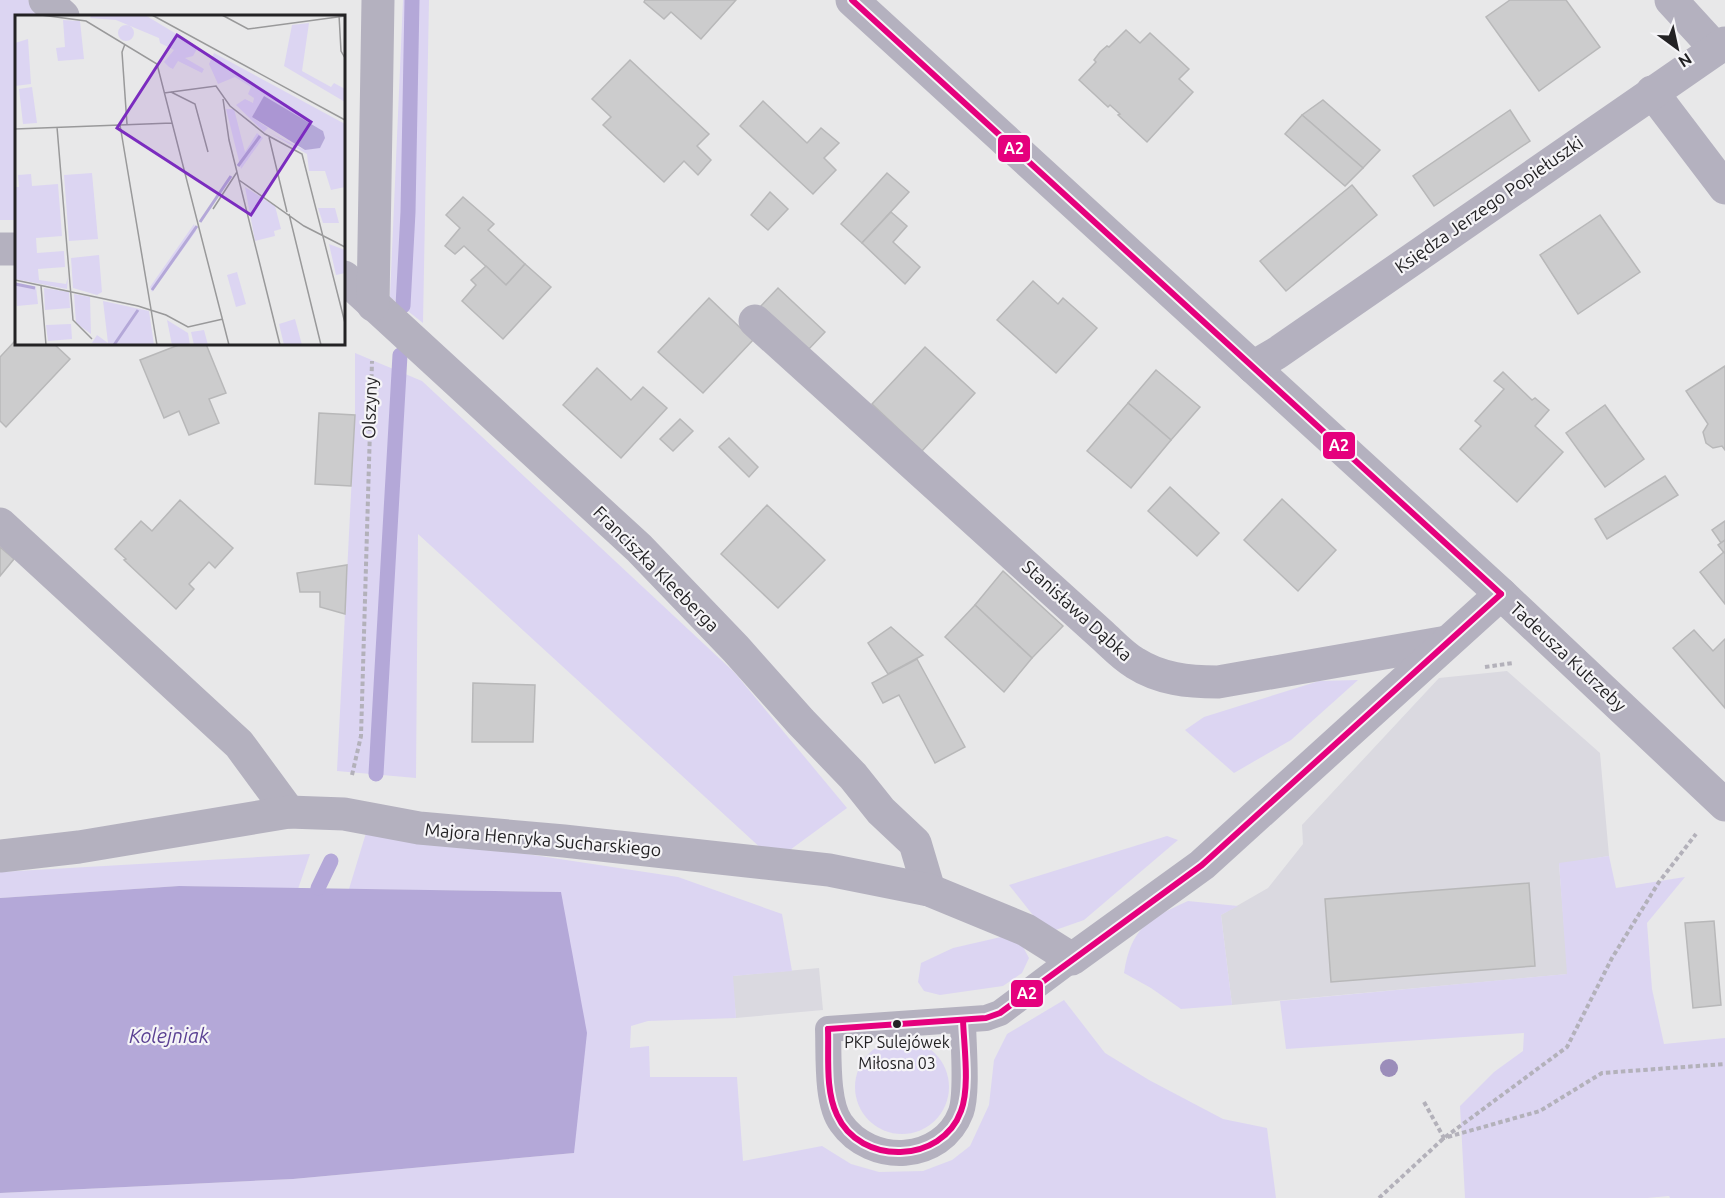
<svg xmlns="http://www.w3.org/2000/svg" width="1725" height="1198" font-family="Ubuntu,sans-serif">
<rect width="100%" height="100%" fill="#e8e8e9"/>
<g fill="#dad9e0">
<path d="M1507,671L1600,753L1609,856L1559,864L1568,974L1232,1005L1221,915L1268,888L1303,844L1302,825L1439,678Z"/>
<path d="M819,968L823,1010L736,1018L732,976Z"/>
</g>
<g fill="#dcd5f2">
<path d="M0,0H28L45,16H16V220H0Z"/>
<path d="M403,0H429L423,323L390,297Z"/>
<path d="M355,353L422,381L734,672L847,808L775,861L418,534L416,778L337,771L355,415Z"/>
<path d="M1358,680L1291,740L1234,773L1185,730L1204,717L1319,681Z"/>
<path d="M366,833L520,853L678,877L782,914L792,971L733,976L736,1018L648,1021L631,1026L630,1048L649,1046L650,1077H737L743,1161L822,1146L851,1164L879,1172L923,1171L952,1160L970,1146L989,1105L994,1060L1007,1034L1064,1000L1105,1053L1149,1080L1223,1119L1267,1128L1276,1198H0V1193L293,1179L574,1153L561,892L349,889Z"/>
<path d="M1167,836L1178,840L1084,920L1047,933L1009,885Z"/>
<path d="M310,854L298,889L179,886L0,898V872Z"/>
<path d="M1609,856L1616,888L1685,877L1647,923L1652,989L1664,1044L1725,1038V1198H1670L1669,1196L1647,1198H1465L1460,1106L1494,1072L1523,1051L1524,1033L1286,1049L1280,1001L1567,974L1559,863Z"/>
<path d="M1188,901L1238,906L1221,915L1232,1005L1181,1009L1151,988L1124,973C1131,928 1148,919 1188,901Z"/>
<path d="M1001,937L1022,945L1029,958L1022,973L1003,986L940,995L924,991L918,982L921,963L953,948Z"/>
<circle cx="902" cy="1087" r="47"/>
</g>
<path fill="#b4a8d8" d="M179,886L561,892L587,1033L574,1153L293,1179L0,1193V898Z"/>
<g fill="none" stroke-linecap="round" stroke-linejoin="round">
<g stroke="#b4a8d8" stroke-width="15">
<path d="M403,306L408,212L412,0"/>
<path d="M376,774L400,355"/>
<path d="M318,888L331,861"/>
</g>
</g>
<g fill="#cccccd" stroke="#b8b8b9" stroke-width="1.5">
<path d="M645,0H736L701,39L671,12L664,19L644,2Z"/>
<path d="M1510,0H1566L1600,47L1539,91L1486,17Z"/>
<path d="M1126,30L1140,43L1150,33L1189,69L1179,79L1193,92L1147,142L1118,115L1120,114L1110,105L1108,107L1079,80L1096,62L1094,60L1100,52L1107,46L1109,47Z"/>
<path d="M630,60L709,134L697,146L711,160L698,175L684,161L664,182L603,125L611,117L592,99Z"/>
<path d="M1323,100L1380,150L1363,168L1302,115Z"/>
<path d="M763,101L807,143L821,128L839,143L824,158L836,170L813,194L740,126Z"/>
<path d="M1510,110L1530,141L1434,206L1413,176Z"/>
<path d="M1302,115L1363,168L1345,186L1285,134Z"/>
<path d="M887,173L909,192L862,243L841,224Z"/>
<path d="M1352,185L1377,215L1286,291L1260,261Z"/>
<path d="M770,192L788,209L768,230L751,215Z"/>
<path d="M463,197L494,224L488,230L525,264L506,285L464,246L455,254L445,246L460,228L446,215Z"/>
<path d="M891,212L907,226L893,242L920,267L905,284L862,243Z"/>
<path d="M1600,215L1640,272L1578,314L1540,255Z"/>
<path d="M525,264L551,287L503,339L462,301L476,285L471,280L486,266L506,285Z"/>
<path d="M1033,281L1058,304L1063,298L1097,328L1056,373L997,320Z"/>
<path d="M778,288L825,332L807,351L760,307Z"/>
<path d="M709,298L753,340L703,393L658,352Z"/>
<path d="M16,340V344H54L70,359L6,427L0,421V357Z"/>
<path d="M181,344H206L226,393L209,399L219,423L189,435L179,411L164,418L140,360Z"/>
<path d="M925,347L975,393L922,451L872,404Z"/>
<path d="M1725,366V450L1722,446L1713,448L1706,443L1703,432L1708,424L1686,391Z"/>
<path d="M597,368L631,400L643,387L667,408L621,458L563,405Z"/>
<path d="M1156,370L1200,407L1171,440L1128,403Z"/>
<path d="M1503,372L1532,400L1535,398L1549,410L1535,426L1563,452L1517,502L1460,449L1481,426L1475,421L1504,389L1494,381Z"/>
<path d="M1128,403L1171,440L1131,488L1087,451Z"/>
<path d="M1605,405L1644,459L1605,487L1566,433Z"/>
<path d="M319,413L355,415L351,486L315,484Z"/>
<path d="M680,419L693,431L673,451L660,439Z"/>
<path d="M729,438L758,467L749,477L719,447Z"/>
<path d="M1665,476L1678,495L1607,539L1595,519Z"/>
<path d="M1170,487L1219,533L1197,556L1148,511Z"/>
<path d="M1282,499L1336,550L1298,591L1244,540Z"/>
<path d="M180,500L233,548L215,568L209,562L189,584L194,589L176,609L124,560L126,559L115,549L141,521L152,531Z"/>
<path d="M767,505L825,560L778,608L721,554Z"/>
<path d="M1725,521V540L1721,543L1712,530Z"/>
<path d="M1725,540V554L1718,545Z"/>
<path d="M0,547L14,559L0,576Z"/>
<path d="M1724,552L1725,554V604L1700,572Z"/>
<path d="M347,565L345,614L320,607V592H300L297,573Z"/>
<path d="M1003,571L1063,626L1032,658L975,605Z"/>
<path d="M975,605L1032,658L1004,692L945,637Z"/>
<path d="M891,627L923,655L888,674L868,643Z"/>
<path d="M1694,630L1713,651L1725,639V708L1673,648Z"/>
<path d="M917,659L965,747L935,763L899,695L883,703L872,683Z"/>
<path d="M473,683L535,685L533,742H472Z"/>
<path d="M1529,883L1535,966L1331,982L1325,899Z"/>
<path d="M1714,921L1721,1005L1693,1008L1685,923Z"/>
</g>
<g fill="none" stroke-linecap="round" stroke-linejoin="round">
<g stroke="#b3b1ba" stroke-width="4" stroke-dasharray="4.5 3" stroke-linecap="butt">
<path d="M1485,667L1513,663"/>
<path d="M352,775L361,736L372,361"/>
<path d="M1424,1102L1444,1138L1540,1111L1602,1073L1725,1064"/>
<path d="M1379,1198L1444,1138L1567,1047L1612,958L1659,882L1696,834"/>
</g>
<path stroke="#b4b1bf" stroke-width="26" d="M963,1020C963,1043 968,1092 961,1112C942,1163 871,1166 841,1123C826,1103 829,1054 828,1029L986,1018L1000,1013L1072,959"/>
<g stroke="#b4b1bf" stroke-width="33">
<path d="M45,0L63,16"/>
<path d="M852,0L1501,594L1725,805"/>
<path d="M1671,0L1716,49"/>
<path d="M1652,92L1725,188"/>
<path d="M0,249H16"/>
<path d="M344,277L639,548L736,649L801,722L853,776L881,811L915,843L929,890"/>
<path d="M373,305L378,0"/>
<path d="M755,321L1102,635C1112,644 1123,656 1135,663C1160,679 1188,682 1218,682L1447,642"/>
<path d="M1253,367L1277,353L1725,43"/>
<path d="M0,524L239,744L289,812"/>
<path d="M0,856L79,847L289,812L344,814L419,828L564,841L829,870L929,890L1026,930L1072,959L1202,865L1501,594"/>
</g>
<g stroke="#f5f4f7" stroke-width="10">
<g id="bus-1">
<path d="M852,0L1501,594"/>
<path d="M828,1029L986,1018L1000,1013L1202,865L1501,594"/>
<path d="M828,1029C829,1056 825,1090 837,1115C860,1166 942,1164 961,1111C970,1087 964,1047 963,1020"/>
</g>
</g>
<use href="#bus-1" stroke="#e5007d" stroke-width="6"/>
</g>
<circle fill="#9b8dba" cx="1389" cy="1068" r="9"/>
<circle fill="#232224" stroke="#f5f4f7" stroke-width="2" cx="897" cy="1024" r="5"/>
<g text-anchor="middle" stroke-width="4.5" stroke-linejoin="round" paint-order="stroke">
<g font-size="16" fill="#232224" stroke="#f5f4f7">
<text x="897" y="1048">PKP Sulejówek<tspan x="897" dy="21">Miłosna 03</tspan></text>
</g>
<g font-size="18" fill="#232224" stroke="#f5f4f7">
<text transform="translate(1489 205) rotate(-35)" y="6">Księdza Jerzego Popiełuszki</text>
<text transform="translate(370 408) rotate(-88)" y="6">Olszyny</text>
<text transform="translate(656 569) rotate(45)" y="6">Franciszka Kleeberga</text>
<text transform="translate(1077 611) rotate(42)" y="6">Stanisława Dąbka</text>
<text transform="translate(1568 657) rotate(43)" y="6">Tadeusza Kutrzeby</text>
<text transform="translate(543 840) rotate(5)" y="6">Majora Henryka Sucharskiego</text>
</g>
<g font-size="20" font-style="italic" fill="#5b4193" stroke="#f5f4f7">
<text x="169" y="1043">Kolejniak</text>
</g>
</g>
<g transform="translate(15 15)">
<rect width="330" height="330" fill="#e8e8e9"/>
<path d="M77,0H130L183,32L178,41L170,43L189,54L187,58L163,46L158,54L154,52L149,47L159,35L145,28L144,23L101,5L75,3ZM48,5L65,6L69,44L43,46L41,33L50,32ZM294,8L287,56L316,72L319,68L330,74V87L269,51L277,10ZM103 18a8 8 0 1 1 16 0a8 8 0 1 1-16 0ZM13,24L16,69L0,71V28ZM199,38L330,109V172L316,175L310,156H294L292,139L255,118L290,135L308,116L249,82L237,102L253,113L249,117L221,90L230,84L238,88L239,83L233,79L236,72L220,62L203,69L194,49ZM17,72L22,108L8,109L4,74ZM211,94H219L230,137L242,118L248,123L226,154ZM77,158L83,224L54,226L49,160ZM16,159L17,171L43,169L47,221L21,223L22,238L49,236L50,252L23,254L24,265L51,269L53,262L52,274L0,264V172H4L3,160ZM230,172L260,191L266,214L259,216L260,221L240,226ZM303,193H320L324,208H308ZM179,209L181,216L137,277L135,272ZM314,229L330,235V258L321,260ZM84,240L87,277L82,280L58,273L56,243ZM222,257L231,289L221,292L212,260ZM0,267L21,272L23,289L2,291ZM29,273L54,277L55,293L30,295ZM59,279L75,282L76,319L61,308ZM88,286L134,296L139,330L77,328L82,320L93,328ZM280,304L287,330H269L264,309ZM152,305L173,318L175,330H157ZM56,309L57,324L33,326L31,310ZM189,315L193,330H179L176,317Z" fill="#dcd5f2"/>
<path d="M249,81L308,116L310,123L305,133L290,135L237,102Z" fill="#b4a8d8"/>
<path fill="none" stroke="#b4a8d8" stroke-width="3" d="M223,151L245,121M185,207L216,161M0,269L20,273M137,275L182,211M99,330L123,295"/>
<path fill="none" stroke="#99999a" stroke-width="1.5" d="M26,0L71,6L142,49L214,330M137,0L330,105M207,0L233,14L330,1M324,0L326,36L330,43M110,29L107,37L112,109M156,77L180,89L193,137M149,78L201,71L215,91L250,119L287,139L330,308M208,84L214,125L265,330M105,110L142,330M42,112L58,305L77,324M0,114L157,108M254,122L272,197M224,165L289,211L330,232M198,194L222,157M274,199L306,330M0,265L123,291L151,300L173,312L208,304M26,271L31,330"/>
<path fill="#7b2cbf" fill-opacity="0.15" stroke="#7b2cbf" stroke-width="3" d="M162,20L296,107L236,200L102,113Z"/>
<rect width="330" height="330" fill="none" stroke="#232224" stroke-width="3"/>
</g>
<g stroke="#f5f4f7" stroke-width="2">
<rect x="997" y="134" width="34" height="29" rx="6" fill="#e5007d"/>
<rect x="1322" y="431" width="34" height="29" rx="6" fill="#e5007d"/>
<rect x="1010" y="979" width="34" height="29" rx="6" fill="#e5007d"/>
</g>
<g font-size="16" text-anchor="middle" font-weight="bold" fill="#fff">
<text x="1014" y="154">A2</text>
<text x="1339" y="451">A2</text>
<text x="1027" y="999">A2</text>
</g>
<g transform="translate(1677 48) rotate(147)" stroke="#f5f4f7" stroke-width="4.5" paint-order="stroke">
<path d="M0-4.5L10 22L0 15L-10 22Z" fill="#232224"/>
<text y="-9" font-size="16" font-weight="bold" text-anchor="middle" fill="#232224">N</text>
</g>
</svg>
